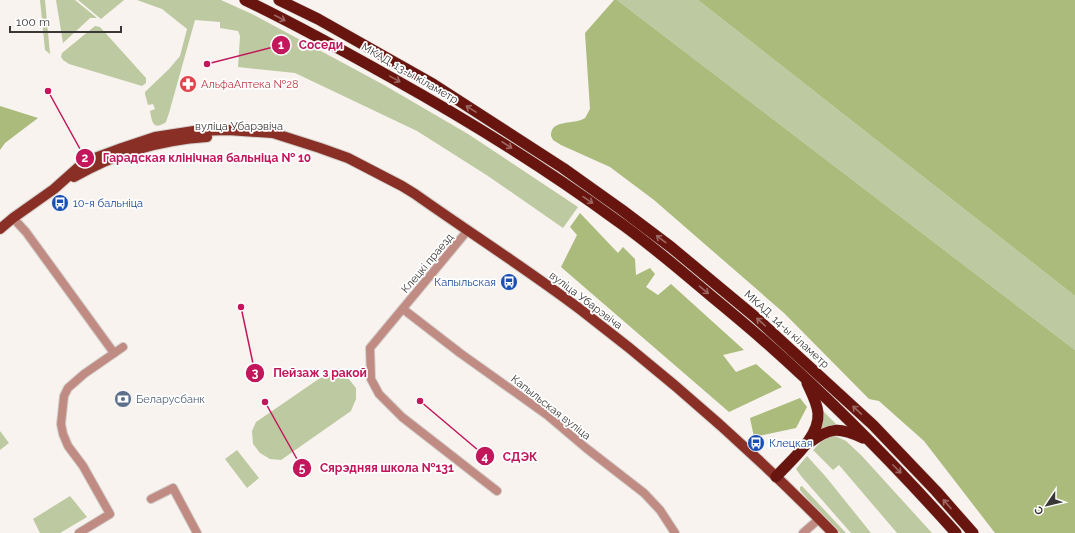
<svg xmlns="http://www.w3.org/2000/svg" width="1075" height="533" font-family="Raleway,sans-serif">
<rect width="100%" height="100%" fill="#f8f3ef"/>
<g fill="#bdc9a0">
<path d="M40,0H45L50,54L45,50Z"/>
<path d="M56,0H75L97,18H90L88,20L63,43Z"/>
<path d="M78,0H124L101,19Z"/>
<path d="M137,0H221L252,14L384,85L468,134L578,207L563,228L488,176L417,131L295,73L238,67L240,36L238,31L220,28V22L195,20L169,113L166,122C153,131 152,122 150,111L155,109L153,104L148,105L145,94V92L169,69L180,56L187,29L162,9Z"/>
<path d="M617,0H698L1075,296V350Z"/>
<path d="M95,26L100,27L146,78V83L142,86L69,64L63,60L61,57L62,53Z"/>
<path d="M337,373L348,378L356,388V399L351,411L281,460L270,459L260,453L253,444L252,431L256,422L326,374Z"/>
<path d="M820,408L838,426L818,432Z"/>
<path d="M0,431L9,443L0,450Z"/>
<path d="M835,436L846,441L861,455L932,533H897L839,465L833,470L813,450C821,442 823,438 835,436Z"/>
<path d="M237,450L259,478L247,488L225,459Z"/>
<path d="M807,456L826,477L871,533H851L801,476L796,469Z"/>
<path d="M802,486L846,533H840L809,501L800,490V487Z"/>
<path d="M70,496L87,517L60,533H40L33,519Z"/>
</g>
<g fill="#aabb7c">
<path d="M614,0H617L1075,350V533H995L924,441L879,401L869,399L784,313L654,200L610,167L561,145L553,140L551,136C551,134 551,132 552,130C557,120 577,124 585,118C587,115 588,112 590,109L585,33Z"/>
<path d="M698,0H1075V296Z"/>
<path d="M0,106L38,118L5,143L0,150Z"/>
<path d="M580,213L618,253L623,247L635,259L636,275L650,268L655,274L646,287L658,295L671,284L744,350L723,355L736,372L756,364L782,387L729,412L561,267L577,235L570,227Z"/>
<path d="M800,398L807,407L796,428L754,437L750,418Z"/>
</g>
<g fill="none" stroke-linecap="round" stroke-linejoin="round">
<g stroke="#d2ceca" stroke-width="10">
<g id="minor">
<path d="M13,218L26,232L114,353"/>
<path d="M468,230L370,348L371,379L379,394L402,417L497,491"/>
<path d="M403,309L460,353L547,415L586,448L644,493L660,510L675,533"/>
<path d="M151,499L173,488L197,533"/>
<path d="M79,533L110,514L83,466L68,446L63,434L61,424L64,396L68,388L84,374L123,347"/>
<path d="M803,533L819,519"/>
</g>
</g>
<g stroke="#d2ceca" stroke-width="12">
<g id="major">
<path d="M74,177C114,154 160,140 207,137"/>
<path d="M0,229L13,218L54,189L82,164L95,158L122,148L155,137L194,131L228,130L273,133L320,148L348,158L402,186L415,194C470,233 527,269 581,310C670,378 755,453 833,533"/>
</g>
</g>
<g stroke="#d2ceca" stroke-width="12">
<g id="highway">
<path d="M245,0C295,24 344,51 392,78C469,121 545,168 616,220C649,243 680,270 711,296C728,310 746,325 762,339C831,400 895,465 956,533"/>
<path d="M279,0L318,19L433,84L563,168L622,210L671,247L754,316L873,425L936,491L973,533"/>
<path d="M809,443C830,427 839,427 863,438"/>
<path d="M776,477C791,460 820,437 818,413C817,402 811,392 807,383"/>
</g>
</g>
<use href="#minor" stroke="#c08b83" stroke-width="8"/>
<use href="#major" stroke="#892f26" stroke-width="10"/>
<use href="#highway" stroke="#68150f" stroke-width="11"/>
</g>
<defs><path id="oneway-shaft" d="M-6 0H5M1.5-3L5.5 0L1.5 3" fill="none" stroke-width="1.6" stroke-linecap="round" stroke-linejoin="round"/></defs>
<g stroke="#9d6763">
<use href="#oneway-shaft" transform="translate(280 18) rotate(27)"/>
<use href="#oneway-shaft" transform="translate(395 79) rotate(29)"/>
<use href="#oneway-shaft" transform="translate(471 109) rotate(-148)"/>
<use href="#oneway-shaft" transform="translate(507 145) rotate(33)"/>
<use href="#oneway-shaft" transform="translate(588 200) rotate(34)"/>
<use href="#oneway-shaft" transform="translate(661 239) rotate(-143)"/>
<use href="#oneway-shaft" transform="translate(704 290) rotate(40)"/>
<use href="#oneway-shaft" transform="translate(761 322) rotate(-138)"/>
<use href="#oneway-shaft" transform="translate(857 410) rotate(-137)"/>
<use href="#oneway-shaft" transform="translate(897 469) rotate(45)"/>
<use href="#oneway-shaft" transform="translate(947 504) rotate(-131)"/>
</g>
<defs>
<g id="pharmacy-disc" transform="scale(0.9)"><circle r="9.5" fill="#e0444e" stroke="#fff"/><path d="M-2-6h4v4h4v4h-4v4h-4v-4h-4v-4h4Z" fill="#fff"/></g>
<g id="bus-disc" transform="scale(0.9)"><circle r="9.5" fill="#1a4fb4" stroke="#fff"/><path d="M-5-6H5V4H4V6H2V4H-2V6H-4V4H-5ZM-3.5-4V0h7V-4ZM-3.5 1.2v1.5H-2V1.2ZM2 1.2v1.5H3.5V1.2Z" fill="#fff"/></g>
<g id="bank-disc" transform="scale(0.9)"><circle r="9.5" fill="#5c6f8a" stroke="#fff"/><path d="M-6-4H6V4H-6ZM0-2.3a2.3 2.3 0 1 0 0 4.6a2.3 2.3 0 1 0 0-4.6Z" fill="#fff"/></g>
</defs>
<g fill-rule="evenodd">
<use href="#pharmacy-disc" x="188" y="84"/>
<use href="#bus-disc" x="60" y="203"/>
<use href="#bus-disc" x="509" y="282"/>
<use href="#bank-disc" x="123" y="399"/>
<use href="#bus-disc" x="756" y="443"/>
</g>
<g text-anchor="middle" stroke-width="3.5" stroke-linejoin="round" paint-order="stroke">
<g font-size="11" fill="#3a3836" stroke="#fff">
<text transform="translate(410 73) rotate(30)" y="4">МКАД, 13-ы кіламетр</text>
<text x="239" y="130">вуліца Убарэвіча</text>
<text transform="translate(427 263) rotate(-50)" y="4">Клецкі праезд</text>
<text transform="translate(586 300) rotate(37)" y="4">вуліца Убарэвіча</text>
<text transform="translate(787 329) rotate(42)" y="4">МКАД, 14-ы кіламетр</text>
<text transform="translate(551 407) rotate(38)" y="4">Капыльская вуліца</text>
</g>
<g font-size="11" fill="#be3a42" stroke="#fff" text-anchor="start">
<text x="201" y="88">АльфаАптека №28</text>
</g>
<g font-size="11" fill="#164399" stroke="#fff" text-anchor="start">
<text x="73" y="207">10-я бальніца</text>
<text x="496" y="286" text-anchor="end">Капыльская</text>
<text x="769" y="447">Клецкая</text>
</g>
<g font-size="11" fill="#4e5e75" stroke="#fff" text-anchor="start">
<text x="136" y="403">Беларусбанк</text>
</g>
</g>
<path fill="none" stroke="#c2185b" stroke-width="1.5" d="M207 64L281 45M48 91L85 158M241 307L255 373M420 401L485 456M265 402L302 468"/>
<g fill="#c2185b" stroke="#fff" stroke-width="1.5">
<circle cx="207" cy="64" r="4"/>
<circle cx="48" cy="91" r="4"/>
<circle cx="241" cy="307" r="4"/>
<circle cx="420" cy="401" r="4"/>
<circle cx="265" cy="402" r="4"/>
<circle cx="281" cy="45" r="10"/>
<circle cx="85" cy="158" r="10"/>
<circle cx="255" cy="373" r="10"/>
<circle cx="485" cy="456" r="10"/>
<circle cx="302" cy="468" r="10"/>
</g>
<g font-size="12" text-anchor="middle" font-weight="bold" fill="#fff">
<text x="281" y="49">1</text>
<text x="85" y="162">2</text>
<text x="255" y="377">3</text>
<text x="485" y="461">4</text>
<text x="302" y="472">5</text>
</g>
<g font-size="12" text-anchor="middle" font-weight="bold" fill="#c2185b" stroke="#fff" stroke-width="3.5" stroke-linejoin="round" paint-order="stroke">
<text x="321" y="49">Соседи</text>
<text x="207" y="162">Гарадская клінічная бальніца № 10</text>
<text x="320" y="377">Пейзаж з ракой</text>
<text x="520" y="461">СДЭК</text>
<text x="387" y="472">Сярэдняя школа №131</text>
</g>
<g transform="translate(1047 505) rotate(235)" stroke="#ffffff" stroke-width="3" paint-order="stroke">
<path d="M0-3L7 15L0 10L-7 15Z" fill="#3a3836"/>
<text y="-6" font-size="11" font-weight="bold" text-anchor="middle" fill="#3a3836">С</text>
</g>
<path d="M10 26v6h111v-6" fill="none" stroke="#3a3836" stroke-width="2"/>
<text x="16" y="26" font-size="12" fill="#3a3836" stroke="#ffffff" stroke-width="3" paint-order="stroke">100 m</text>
</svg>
